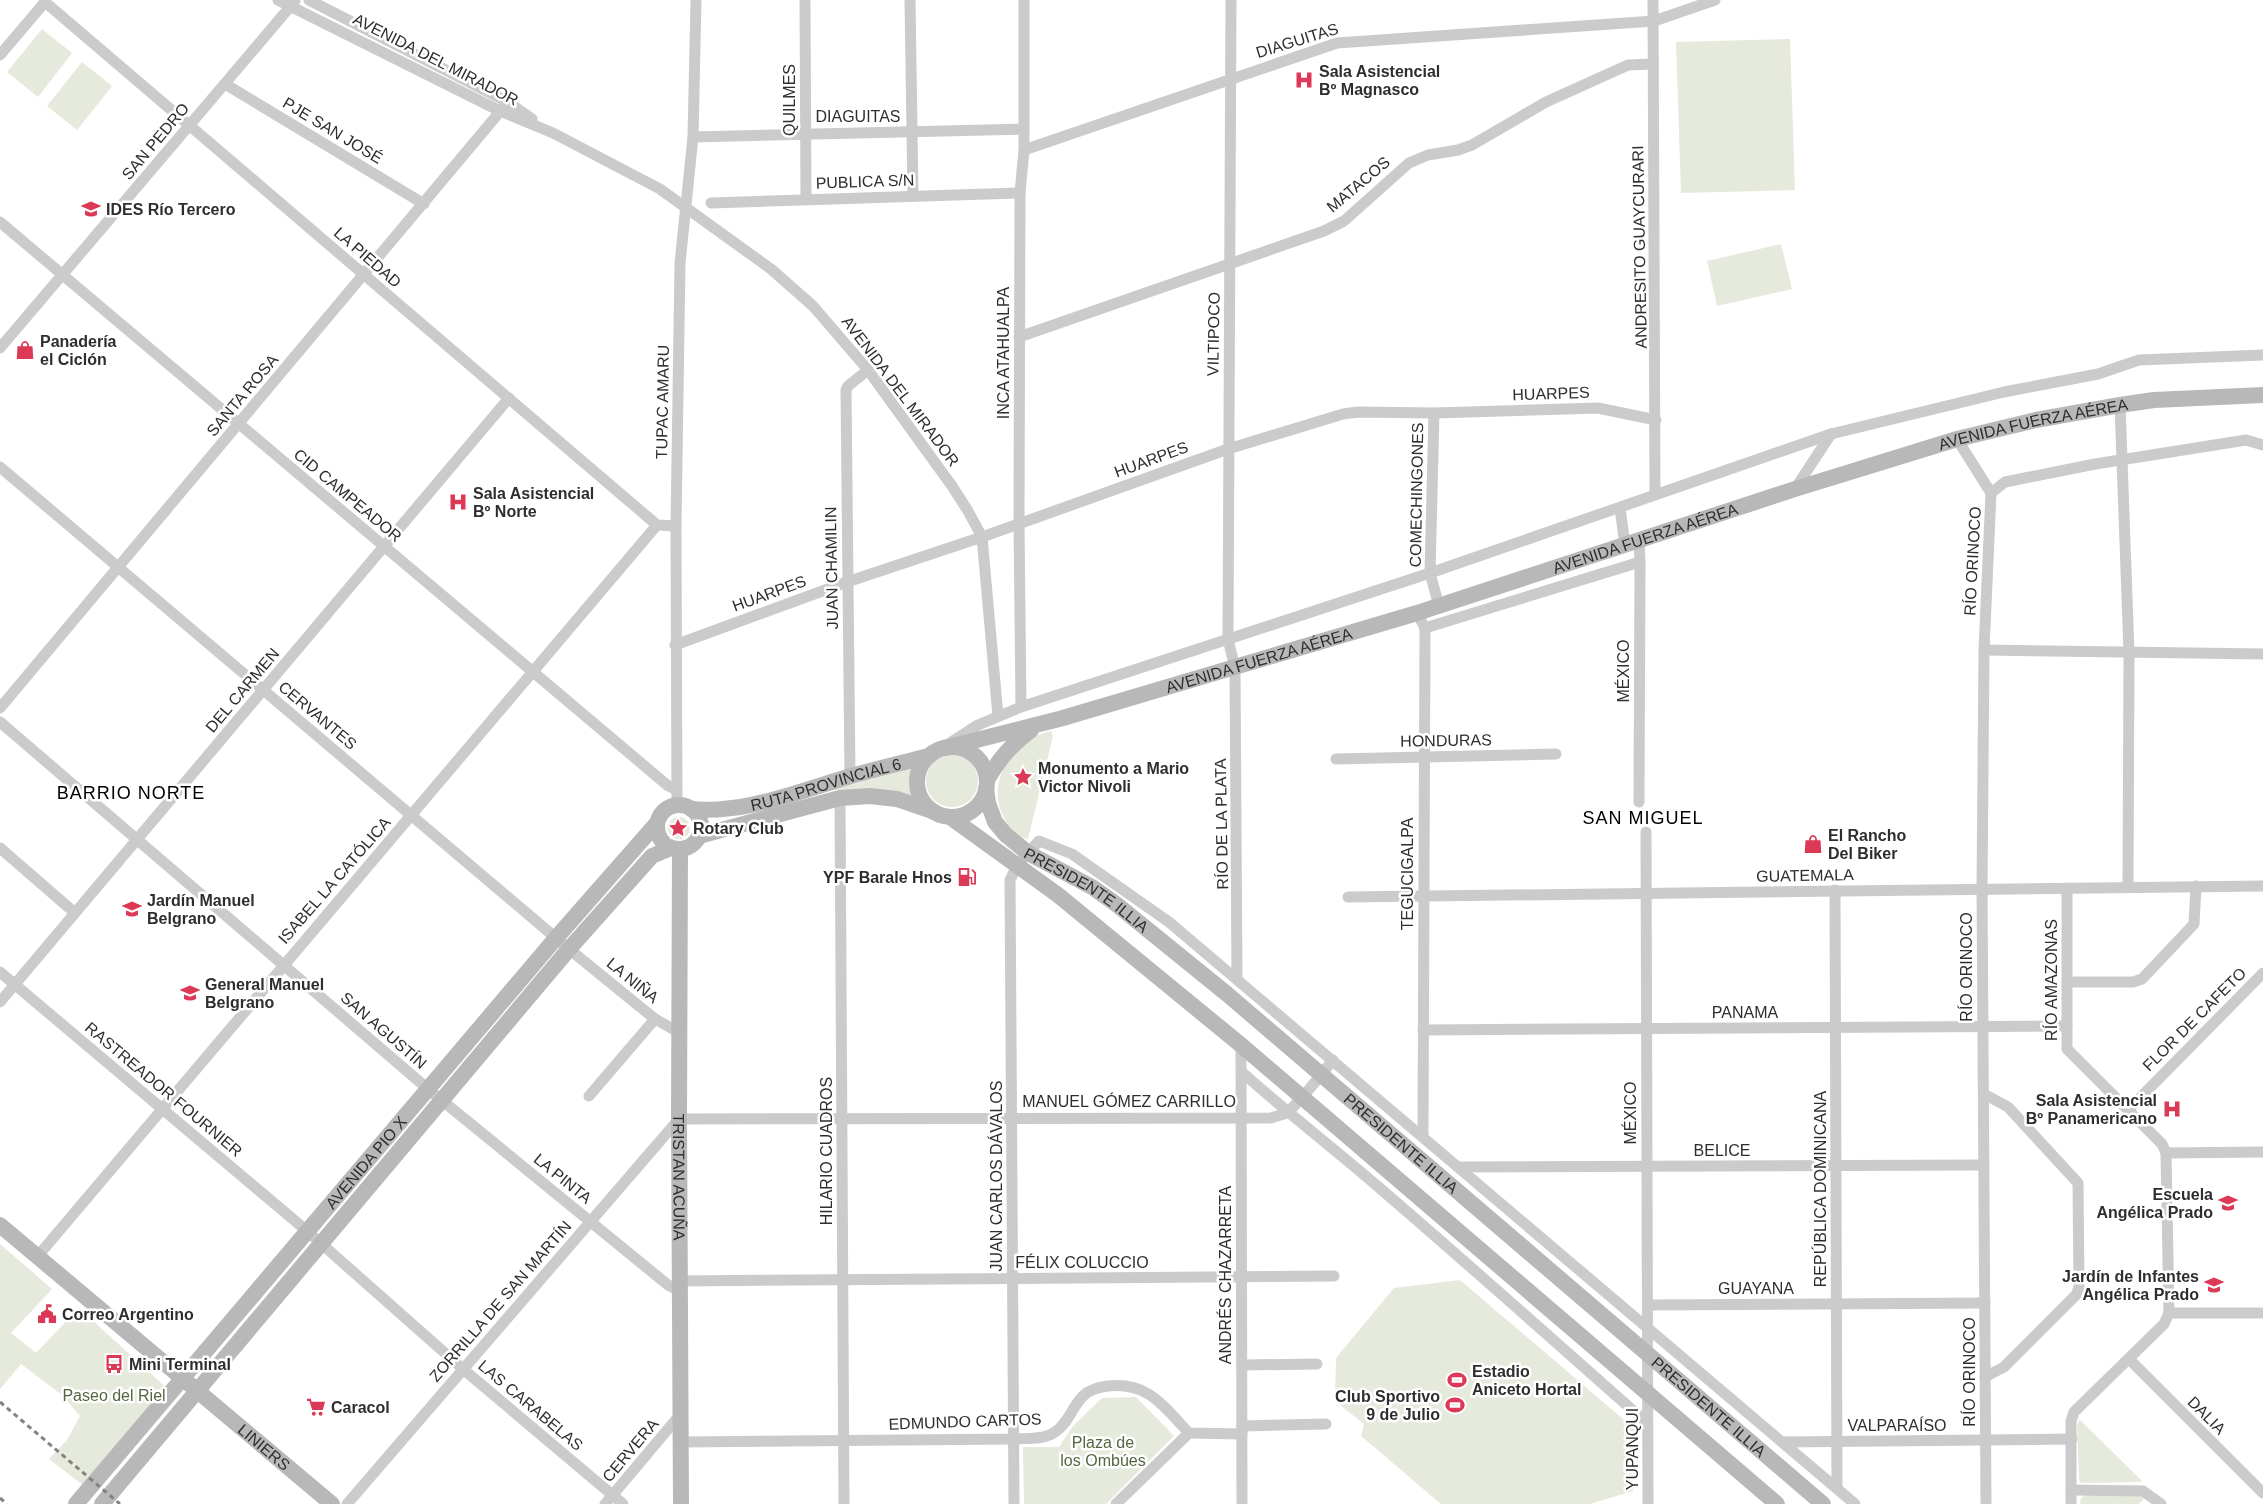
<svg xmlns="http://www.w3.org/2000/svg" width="2263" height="1504" font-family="Helvetica,sans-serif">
<rect width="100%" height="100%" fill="#fff"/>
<g fill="#e5eadc">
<path d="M42,29L72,53L38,97L7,72Z"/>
<path d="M1790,39L1795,190L1681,193L1676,42Z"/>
<path d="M82,62L112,86L77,130L47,106Z"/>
<path d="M1781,244L1792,289L1717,306L1707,261Z"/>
<path d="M1051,731L1053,736L1028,839C1019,838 1012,830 1007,823C982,786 1011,739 1051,731Z"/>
<circle cx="952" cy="781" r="26"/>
<path d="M911,768L909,777L911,797L854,790H833Z"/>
<circle cx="679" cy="828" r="11"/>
<path d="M0,1244L52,1289L11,1333L36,1353L79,1308L171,1392L88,1489L49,1459L67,1440L80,1416L62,1395L21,1364L0,1389Z"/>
<path d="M1460,1280L1636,1430L1633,1491L1590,1504H1441L1361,1436L1364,1424L1335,1401L1336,1358L1394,1288Z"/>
<path d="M1136,1397L1174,1436L1106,1504H1024L1023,1447H1059L1073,1426L1102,1398Z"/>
<path d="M2079,1419L2142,1481L2139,1482L2081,1483L2079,1479L2077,1427Z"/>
<path d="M2137,1494L2144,1499L2139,1504H2080L2081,1498L2086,1495Z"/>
</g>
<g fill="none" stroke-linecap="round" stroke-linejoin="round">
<g stroke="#cbcbcb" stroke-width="11">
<path d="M46,0L45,2L657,525L676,526"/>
<path d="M278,0L500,111L553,133L660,189L771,269L813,306L868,370L952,486L968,511L982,537L998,716"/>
<path d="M309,0L508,102L532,119"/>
<path d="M805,0L806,199"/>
<path d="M910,0L913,196"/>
<path d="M1231,0L1228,639L1235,668L1237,979"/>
<path d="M1653,0L1655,494"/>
<path d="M0,55L45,2"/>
<path d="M225,84L424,204"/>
<path d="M693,137L1024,129"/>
<path d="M1024,150L1337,43L1654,21L1715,0"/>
<path d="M711,203L1020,193"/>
<path d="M0,222L667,785L677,790"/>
<path d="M1019,337L1324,231L1344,221L1409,163L1428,155L1458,150L1472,145L1546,102L1628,65L1653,64"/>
<path d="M0,348L295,1"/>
<path d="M2120,405L2129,652L2128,887"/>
<path d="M1434,413L1430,573L1439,606"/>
<path d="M1957,439L1991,493L1984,650L1982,888L1986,1504"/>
<path d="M0,467L569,949L655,1019L680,1033"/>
<path d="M1795,489L1831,434"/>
<path d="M1991,493L2005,482L2095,464L2246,440L2263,445"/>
<path d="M1620,508L1625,545"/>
<path d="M1639,540L1640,562L1639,802"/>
<path d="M1417,613L1425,628L1423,1136"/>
<path d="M1425,628L1640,562"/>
<path d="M675,645L847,582L982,537L1228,449L1343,414L1358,412L1434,413L1598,408L1656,420"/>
<path d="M1984,650L2263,654"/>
<path d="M1021,707L1019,523L1020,193L1024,150V0"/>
<path d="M0,708L508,102"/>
<path d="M0,722L428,1089L668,1285L679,1291"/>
<path d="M950,743L978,725L1021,707L1430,573L1831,434L2004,392L2098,374L2139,360L2263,355"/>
<path d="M1336,759L1556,754"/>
<path d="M850,777L846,390L848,386L868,370"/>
<path d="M840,798L844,1504"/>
<path d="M677,805L676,526L680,263L693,137L696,0"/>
<path d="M1646,832L1648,1504"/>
<path d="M0,848L75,913"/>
<path d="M2067,888V1049L2162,1144L2166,1153L2169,1313L2164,1324L2074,1412L2071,1421V1504"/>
<path d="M1835,890L1837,1488"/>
<path d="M1348,897L2263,886"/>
<path d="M0,972L307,1231L463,1369L623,1504"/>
<path d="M2067,982H2133L2142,979L2194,924L2196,886"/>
<path d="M0,1002L509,398"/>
<path d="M1423,1030L2067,1026"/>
<path d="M1241,1045L1242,1504"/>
<path d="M1242,1072C1285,1111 1331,1146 1375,1184C1467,1263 1557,1343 1647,1423"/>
<path d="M1984,1094L2008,1107L2078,1183L2079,1288L2076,1295L2004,1367L1985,1377"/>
<path d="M589,1096L655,1019"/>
<path d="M2128,1110L2263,973"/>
<path d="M2166,1153L2263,1152"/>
<path d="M1460,1167L1984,1165"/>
<path d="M37,1257L657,525"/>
<path d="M679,1281L1334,1276"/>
<path d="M1648,1305L1985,1303"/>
<path d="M2169,1313H2263"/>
<path d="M2129,1359L2263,1493"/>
<path d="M1242,1365L1317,1364"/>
<path d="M1242,1426L1326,1424"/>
<path d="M680,1442L1014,1439C1027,1438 1044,1440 1055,1432C1068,1424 1072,1407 1083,1396C1089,1390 1099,1387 1108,1386C1149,1382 1163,1406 1189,1433L1242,1434"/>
<path d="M1783,1442L2072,1439"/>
<path d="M2071,1490L2143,1491L2161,1504"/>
<path d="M347,1504L679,1119L1271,1118L1287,1113L1302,1098L1333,1060"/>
<path d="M605,1504L679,1416"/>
<path d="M1014,1504L1010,880L1018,864L1039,841L1072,854L1169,922L1855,1504"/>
<path d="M1116,1504L1189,1433"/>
</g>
<g stroke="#b8b8b8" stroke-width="16">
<circle cx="952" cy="782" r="35"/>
<path id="s1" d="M945,748L1063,718L1417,613L1795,489L1957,439L2036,420L2120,405L2154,400L2263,395"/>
<path d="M987,780C999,759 1011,745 1031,730"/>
<path id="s2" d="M986,789L988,803L995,822L1006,835L1028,853L1092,887L1116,904L1227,994L1823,1504"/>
<circle cx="679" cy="827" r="22"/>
<path id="s3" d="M691,809C744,814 797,792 848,777C875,769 902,763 929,756"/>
<path d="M950,817L1058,895L1241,1045L1777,1504"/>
<path d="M699,836L840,798L870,796L897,799L932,811"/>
<path id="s4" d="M680,849L679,1119L681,1504"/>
<path id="s5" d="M0,1225L332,1504"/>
<path id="s6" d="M76,1504L556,938L657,823"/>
<path d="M102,1504L569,949L652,856L671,848"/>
</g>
<g stroke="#838383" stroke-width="3" stroke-dasharray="5 4" stroke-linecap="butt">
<path d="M0,1402L120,1504"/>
<path d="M0,1498L7,1504"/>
</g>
</g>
<defs>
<g id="hospital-bare" transform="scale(1.5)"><path d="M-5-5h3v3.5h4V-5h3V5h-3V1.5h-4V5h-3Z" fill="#db3956" stroke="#fff" stroke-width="2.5" paint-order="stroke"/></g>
<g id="university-bare" transform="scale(1.5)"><path d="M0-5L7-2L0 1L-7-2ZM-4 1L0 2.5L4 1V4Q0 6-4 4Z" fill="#db3956" stroke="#fff" stroke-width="2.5" paint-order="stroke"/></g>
<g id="shop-bare" transform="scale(1.5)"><path d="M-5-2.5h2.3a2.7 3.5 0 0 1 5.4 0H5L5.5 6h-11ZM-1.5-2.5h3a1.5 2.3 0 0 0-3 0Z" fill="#db3956" stroke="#fff" stroke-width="2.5" paint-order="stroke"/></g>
<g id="sight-bare" transform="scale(1.5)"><path d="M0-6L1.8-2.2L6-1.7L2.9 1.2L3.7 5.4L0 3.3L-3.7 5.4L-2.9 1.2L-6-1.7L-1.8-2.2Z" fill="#db3956" stroke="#fff" stroke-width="2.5" paint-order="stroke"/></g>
<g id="fuel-bare" transform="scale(1.5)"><path d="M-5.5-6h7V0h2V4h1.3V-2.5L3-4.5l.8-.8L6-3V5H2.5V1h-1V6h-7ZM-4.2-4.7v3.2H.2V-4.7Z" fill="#db3956" stroke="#fff" stroke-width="2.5" paint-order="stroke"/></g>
<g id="school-bare" transform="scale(1.5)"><path d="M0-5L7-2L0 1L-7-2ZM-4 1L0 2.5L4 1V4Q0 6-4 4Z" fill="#db3956" stroke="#fff" stroke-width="2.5" paint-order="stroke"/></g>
<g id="civic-bare" transform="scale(1.5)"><path d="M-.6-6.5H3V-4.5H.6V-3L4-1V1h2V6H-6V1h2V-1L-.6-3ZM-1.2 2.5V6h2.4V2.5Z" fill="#db3956" stroke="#fff" stroke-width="2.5" paint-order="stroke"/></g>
<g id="bus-bare" transform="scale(1.5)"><path d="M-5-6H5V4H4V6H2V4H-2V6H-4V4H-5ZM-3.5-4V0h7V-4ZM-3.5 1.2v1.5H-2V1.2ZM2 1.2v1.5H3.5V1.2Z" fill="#db3956" stroke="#fff" stroke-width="2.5" paint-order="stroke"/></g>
<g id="stadium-bare" transform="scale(1.5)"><path d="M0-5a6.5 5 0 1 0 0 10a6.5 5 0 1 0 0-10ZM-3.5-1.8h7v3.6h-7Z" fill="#db3956" stroke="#fff" stroke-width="2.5" paint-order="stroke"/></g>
<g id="supermarket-bare" transform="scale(1.5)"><path d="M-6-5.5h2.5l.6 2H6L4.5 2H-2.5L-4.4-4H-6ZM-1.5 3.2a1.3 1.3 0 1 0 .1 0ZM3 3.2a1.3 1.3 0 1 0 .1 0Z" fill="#db3956" stroke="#fff" stroke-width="2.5" paint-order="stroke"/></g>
</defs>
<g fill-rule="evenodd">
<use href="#hospital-bare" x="1304" y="80"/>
<use href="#university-bare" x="91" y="209"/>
<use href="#shop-bare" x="25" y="350"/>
<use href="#hospital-bare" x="458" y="502"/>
<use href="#sight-bare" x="1023" y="777"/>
<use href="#sight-bare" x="678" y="828"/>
<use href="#shop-bare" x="1813" y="844"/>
<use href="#fuel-bare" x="967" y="877"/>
<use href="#school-bare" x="132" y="909"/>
<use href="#school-bare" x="190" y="993"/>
<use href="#hospital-bare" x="2172" y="1109"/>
<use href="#school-bare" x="2228" y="1203"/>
<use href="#school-bare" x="2214" y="1285"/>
<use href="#civic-bare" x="47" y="1314"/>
<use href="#bus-bare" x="114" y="1364"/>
<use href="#stadium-bare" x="1457" y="1380"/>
<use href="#stadium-bare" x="1455" y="1405"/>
<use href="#supermarket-bare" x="316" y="1407"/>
</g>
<g text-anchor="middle" stroke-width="5" stroke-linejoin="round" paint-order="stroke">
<g font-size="16" fill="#2e2e2e" stroke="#fff">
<text transform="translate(1297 40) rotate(-17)" y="6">DIAGUITAS</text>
<text transform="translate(436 59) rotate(27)" y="6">AVENIDA DEL MIRADOR</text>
<text transform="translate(789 100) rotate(-90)" y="6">QUILMES</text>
<text x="858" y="122">DIAGUITAS</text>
<text transform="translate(333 130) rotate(31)" y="6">PJE SAN JOSÉ</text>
<text transform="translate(155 141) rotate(-50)" y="6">SAN PEDRO</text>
<text transform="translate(865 181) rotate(-2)" y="6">PUBLICA S/N</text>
<text transform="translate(1358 184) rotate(-40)" y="6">MATACOS</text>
<text transform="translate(1639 247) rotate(-91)" y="6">ANDRESITO GUAYCURARI</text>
<text transform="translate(368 257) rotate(41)" y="6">LA PIEDAD</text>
<text transform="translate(1213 334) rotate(-89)" y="6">VILTIPOCO</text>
<text transform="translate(1003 353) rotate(-90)" y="6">INCA ATAHUALPA</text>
<text transform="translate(901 391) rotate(53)" y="6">AVENIDA DEL MIRADOR</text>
<text transform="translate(1551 393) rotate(-2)" y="6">HUARPES</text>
<text transform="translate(242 395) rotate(-50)" y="6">SANTA ROSA</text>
<text transform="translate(662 402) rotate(-89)" y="6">TUPAC AMARU</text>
<text dy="6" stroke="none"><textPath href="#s1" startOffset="1136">AVENIDA FUERZA AÉREA</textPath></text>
<text transform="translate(1151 459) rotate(-20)" y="6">HUARPES</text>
<text transform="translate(348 495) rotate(40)" y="6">CID CAMPEADOR</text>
<text transform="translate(1416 495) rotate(-89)" y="6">COMECHINGONES</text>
<text dy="6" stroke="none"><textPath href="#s1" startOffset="731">AVENIDA FUERZA AÉREA</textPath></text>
<text transform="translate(1972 561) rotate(-87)" y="6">RÍO ORINOCO</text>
<text transform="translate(831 568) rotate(-91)" y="6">JUAN CHAMILIN</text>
<text transform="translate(769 593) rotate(-20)" y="6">HUARPES</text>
<text dy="6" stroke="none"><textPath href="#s1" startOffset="326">AVENIDA FUERZA AÉREA</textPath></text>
<text transform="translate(1623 671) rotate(-90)" y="6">MÉXICO</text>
<text transform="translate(242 690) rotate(-50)" y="6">DEL CARMEN</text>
<text transform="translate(318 715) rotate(40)" y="6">CERVANTES</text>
<text transform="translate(1446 740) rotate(-1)" y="6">HONDURAS</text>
<text dy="6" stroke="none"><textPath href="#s3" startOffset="138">RUTA PROVINCIAL 6</textPath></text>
<text transform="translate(1221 824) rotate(-91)" y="6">RÍO DE LA PLATA</text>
<text transform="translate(1407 874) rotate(-90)" y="6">TEGUCIGALPA</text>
<text transform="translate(1805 875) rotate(-1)" y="6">GUATEMALA</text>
<text transform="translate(334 880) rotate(-49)" y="6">ISABEL LA CATÓLICA</text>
<text dy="6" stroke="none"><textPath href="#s2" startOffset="149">PRESIDENTE ILLIA</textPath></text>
<text transform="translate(1966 967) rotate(-90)" y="6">RÍO ORINOCO</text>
<text transform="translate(633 980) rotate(39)" y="6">LA NIÑA</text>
<text transform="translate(2051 980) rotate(-90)" y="6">RÍO AMAZONAS</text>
<text x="1745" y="1018">PANAMA</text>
<text transform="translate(2194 1019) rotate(-45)" y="6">FLOR DE CAFETO</text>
<text transform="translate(384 1030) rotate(41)" y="6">SAN AGUSTÍN</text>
<text transform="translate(164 1089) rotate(40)" y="6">RASTREADOR FOURNIER</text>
<text x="1129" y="1107">MANUEL GÓMEZ CARRILLO</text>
<text transform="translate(1630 1113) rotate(-90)" y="6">MÉXICO</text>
<text dy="6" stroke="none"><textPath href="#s2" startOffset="554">PRESIDENTE ILLIA</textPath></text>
<text x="1722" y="1156">BELICE</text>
<text transform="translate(826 1151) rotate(-90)" y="6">HILARIO CUADROS</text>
<text dy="6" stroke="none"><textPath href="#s6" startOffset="448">AVENIDA PIO X</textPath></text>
<text dy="6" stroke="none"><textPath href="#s4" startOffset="328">TRISTAN ACUÑA</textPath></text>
<text transform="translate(996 1176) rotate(-90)" y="6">JUAN CARLOS DÁVALOS</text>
<text transform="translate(563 1178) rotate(39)" y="6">LA PINTA</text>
<text transform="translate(1820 1189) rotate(-90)" y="6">REPÚBLICA DOMINICANA</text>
<text x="1082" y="1268">FÉLIX COLUCCIO</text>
<text transform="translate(1225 1275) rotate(-90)" y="6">ANDRÉS CHAZARRETA</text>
<text x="1756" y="1294">GUAYANA</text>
<text transform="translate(500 1301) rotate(-49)" y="6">ZORRILLA DE SAN MARTÍN</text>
<text transform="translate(1969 1372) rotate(-90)" y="6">RÍO ORINOCO</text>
<text transform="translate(531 1405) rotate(40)" y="6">LAS CARABELAS</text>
<text dy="6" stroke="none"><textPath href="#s2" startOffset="959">PRESIDENTE ILLIA</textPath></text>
<text transform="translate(2207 1415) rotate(45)" y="6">DALIA</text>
<text transform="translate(965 1421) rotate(-2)" y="6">EDMUNDO CARTOS</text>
<text x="1897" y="1431">VALPARAÍSO</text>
<text dy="6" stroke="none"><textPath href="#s5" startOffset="345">LINIERS</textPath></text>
<text transform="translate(1632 1449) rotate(-90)" y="6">YUPANQUI</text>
<text transform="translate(630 1450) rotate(-50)" y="6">CERVERA</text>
</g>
<g font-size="16" font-weight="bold" fill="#2e2e2e" stroke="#fff" text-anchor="start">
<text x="1319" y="77">Sala Asistencial<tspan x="1319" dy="18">Bº Magnasco</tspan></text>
<text x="106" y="215">IDES Río Tercero</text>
<text x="40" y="347">Panadería<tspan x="40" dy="18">el Ciclón</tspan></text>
<text x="473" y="499">Sala Asistencial<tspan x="473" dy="18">Bº Norte</tspan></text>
<text x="1038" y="774">Monumento a Mario<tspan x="1038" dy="18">Victor Nivoli</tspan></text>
<text x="693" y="834">Rotary Club</text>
<text x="1828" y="841">El Rancho<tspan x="1828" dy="18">Del Biker</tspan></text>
<text x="952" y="883" text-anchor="end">YPF Barale Hnos</text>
<text x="147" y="906">Jardín Manuel<tspan x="147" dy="18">Belgrano</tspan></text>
<text x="205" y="990">General Manuel<tspan x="205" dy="18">Belgrano</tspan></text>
<text x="2157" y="1106" text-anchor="end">Sala Asistencial<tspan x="2157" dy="18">Bº Panamericano</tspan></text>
<text x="2213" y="1200" text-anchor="end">Escuela<tspan x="2213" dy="18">Angélica Prado</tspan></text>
<text x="2199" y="1282" text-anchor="end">Jardín de Infantes<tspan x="2199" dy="18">Angélica Prado</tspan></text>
<text x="62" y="1320">Correo Argentino</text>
<text x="129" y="1370">Mini Terminal</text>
<text x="1472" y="1377">Estadio<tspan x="1472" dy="18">Aniceto Hortal</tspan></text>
<text x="1440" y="1402" text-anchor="end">Club Sportivo<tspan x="1440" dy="18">9 de Julio</tspan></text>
<text x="331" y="1413">Caracol</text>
</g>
<g font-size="16" fill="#55663e" stroke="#fff">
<text x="114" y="1401">Paseo del Riel</text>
<text x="1103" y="1448">Plaza de<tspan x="1103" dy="18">los Ombúes</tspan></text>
</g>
<g font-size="18" letter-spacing="1" fill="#000" stroke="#fff">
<text x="131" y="799">BARRIO NORTE</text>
<text x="1643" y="824">SAN MIGUEL</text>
</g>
</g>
</svg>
